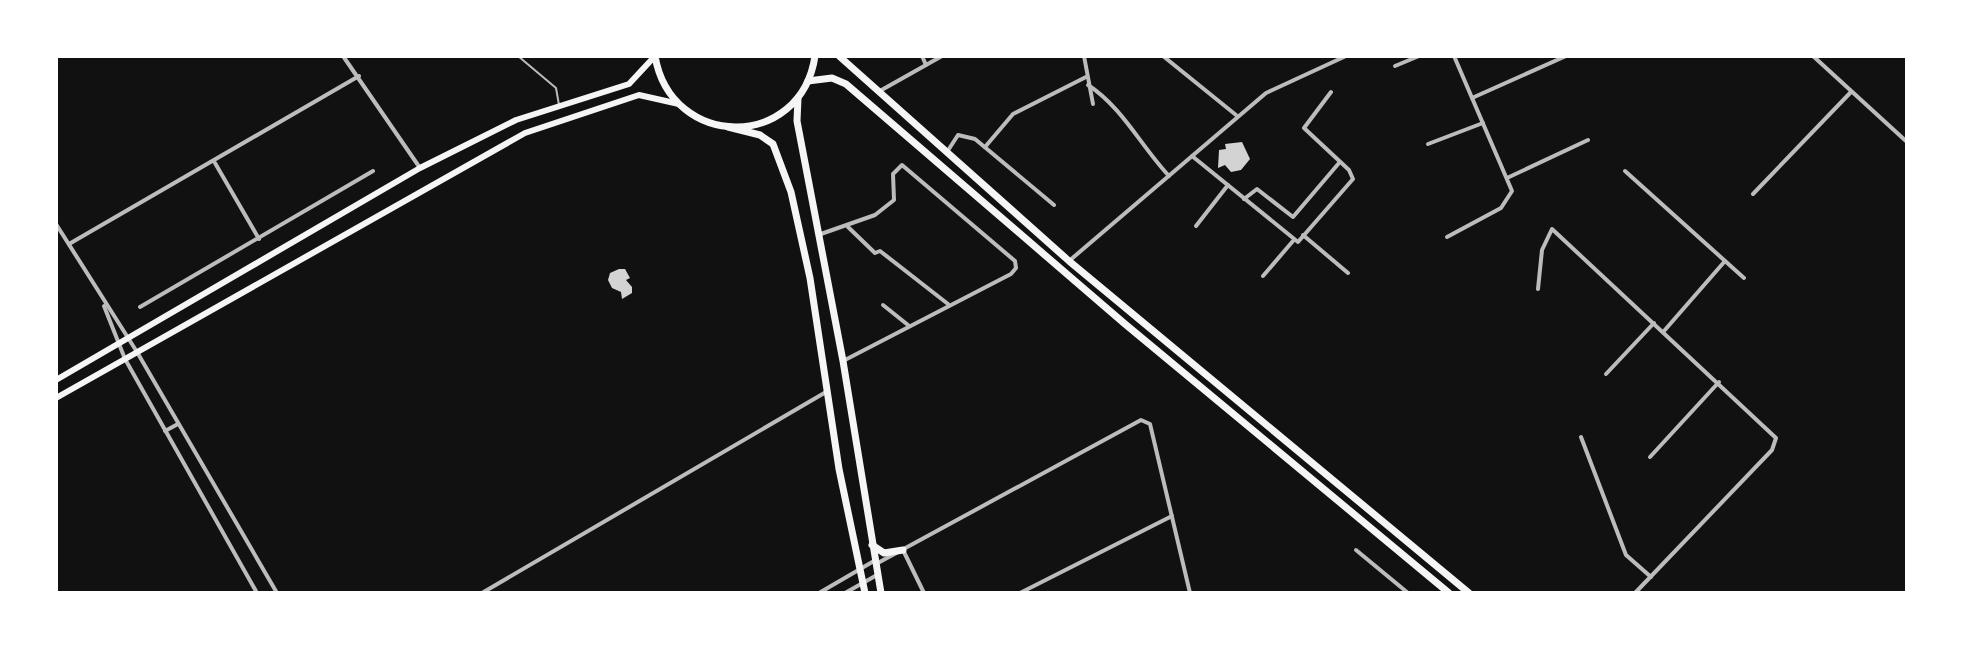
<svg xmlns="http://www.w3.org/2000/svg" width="1963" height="649" font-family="'Source Sans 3',sans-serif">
<rect width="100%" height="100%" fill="#111"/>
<g fill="#d3d3d3">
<path d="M1242,142L1250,159L1241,170L1231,172L1225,165L1218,168L1219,150L1226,149L1225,144Z"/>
<path d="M619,269H625L630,278L626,280L632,287V293L622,299L621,292L612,288L608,280L610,273Z"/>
</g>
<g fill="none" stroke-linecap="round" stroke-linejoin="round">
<path stroke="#bcbcbc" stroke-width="2" d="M518,56L556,88L559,105"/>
<g stroke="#bcbcbc" stroke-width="4">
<path d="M343,56L420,168"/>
<path d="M922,56L926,65"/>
<path d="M1084,56L1093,104"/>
<path d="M1163,56L1236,115"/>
<path d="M1813,56L1907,142"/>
<path d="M1395,66L1419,56"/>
<path d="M1088,85C1122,107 1141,146 1169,176"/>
<path d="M878,92L942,56"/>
<path d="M1472,98L1566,56"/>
<path d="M1428,144L1483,123"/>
<path d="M985,147L1013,114L1086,77"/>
<path d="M947,152L958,135L975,139L1054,205"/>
<path d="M1192,156L1298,242L1353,179L1349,170L1304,128L1331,92"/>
<path d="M215,163L259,239"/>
<path d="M1625,171L1744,278"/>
<path d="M1507,178L1588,140"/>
<path d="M1753,194L1851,92"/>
<path d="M1244,199L1257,189L1293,217L1339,163"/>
<path d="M56,224L137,352L277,593"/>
<path d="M1196,226L1228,185"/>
<path d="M848,227L875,253L880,251L948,304"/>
<path d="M818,235L875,215L894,200L893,174L902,165L1015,261L1016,268L1011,274L843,361"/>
<path d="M1303,235L1348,273"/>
<path d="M1447,237L1501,208L1512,191L1454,56"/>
<path d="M69,244L359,76"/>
<path d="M1069,261L1266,93L1346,56"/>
<path d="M1263,276L1293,241"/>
<path d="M1538,289L1542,250L1552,229L1776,438L1772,450L1635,593"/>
<path d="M883,305L908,325"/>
<path d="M104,306L125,359L257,593"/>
<path d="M140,307L373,171"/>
<path d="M1664,331L1725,261"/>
<path d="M1606,374L1654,323"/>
<path d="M165,431L178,424"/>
<path d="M1581,437L1626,555L1651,577"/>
<path d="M1650,457L1719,382"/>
<path d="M903,550L924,593"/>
<path d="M1356,550L1408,593"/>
<path d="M876,564L1141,420L1150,424L1190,593"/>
<path d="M482,593L826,392"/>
<path d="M819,593L874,561"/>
<path d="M845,593L877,575"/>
<path d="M1020,593L1172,516"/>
</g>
<g stroke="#f5f5f5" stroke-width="6">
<path d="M56,380L420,168L516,120L629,84L655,56"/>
<path d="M56,398L525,133L639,95L679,104"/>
</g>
<g stroke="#f5f5f5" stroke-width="7">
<path d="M655,56C671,150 801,151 815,56"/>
<path d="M839,56L1069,261L1469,593"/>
<path d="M808,81L832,78L846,84L1125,324L1449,593"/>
<path d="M798,98L797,121L843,361L881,593"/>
<path d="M728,127L760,135L773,144L791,192L810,278L839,469L865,593"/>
<path d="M872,545L884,553L903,550"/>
</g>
</g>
<rect width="1963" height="649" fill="none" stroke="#ffffff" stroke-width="116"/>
</svg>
